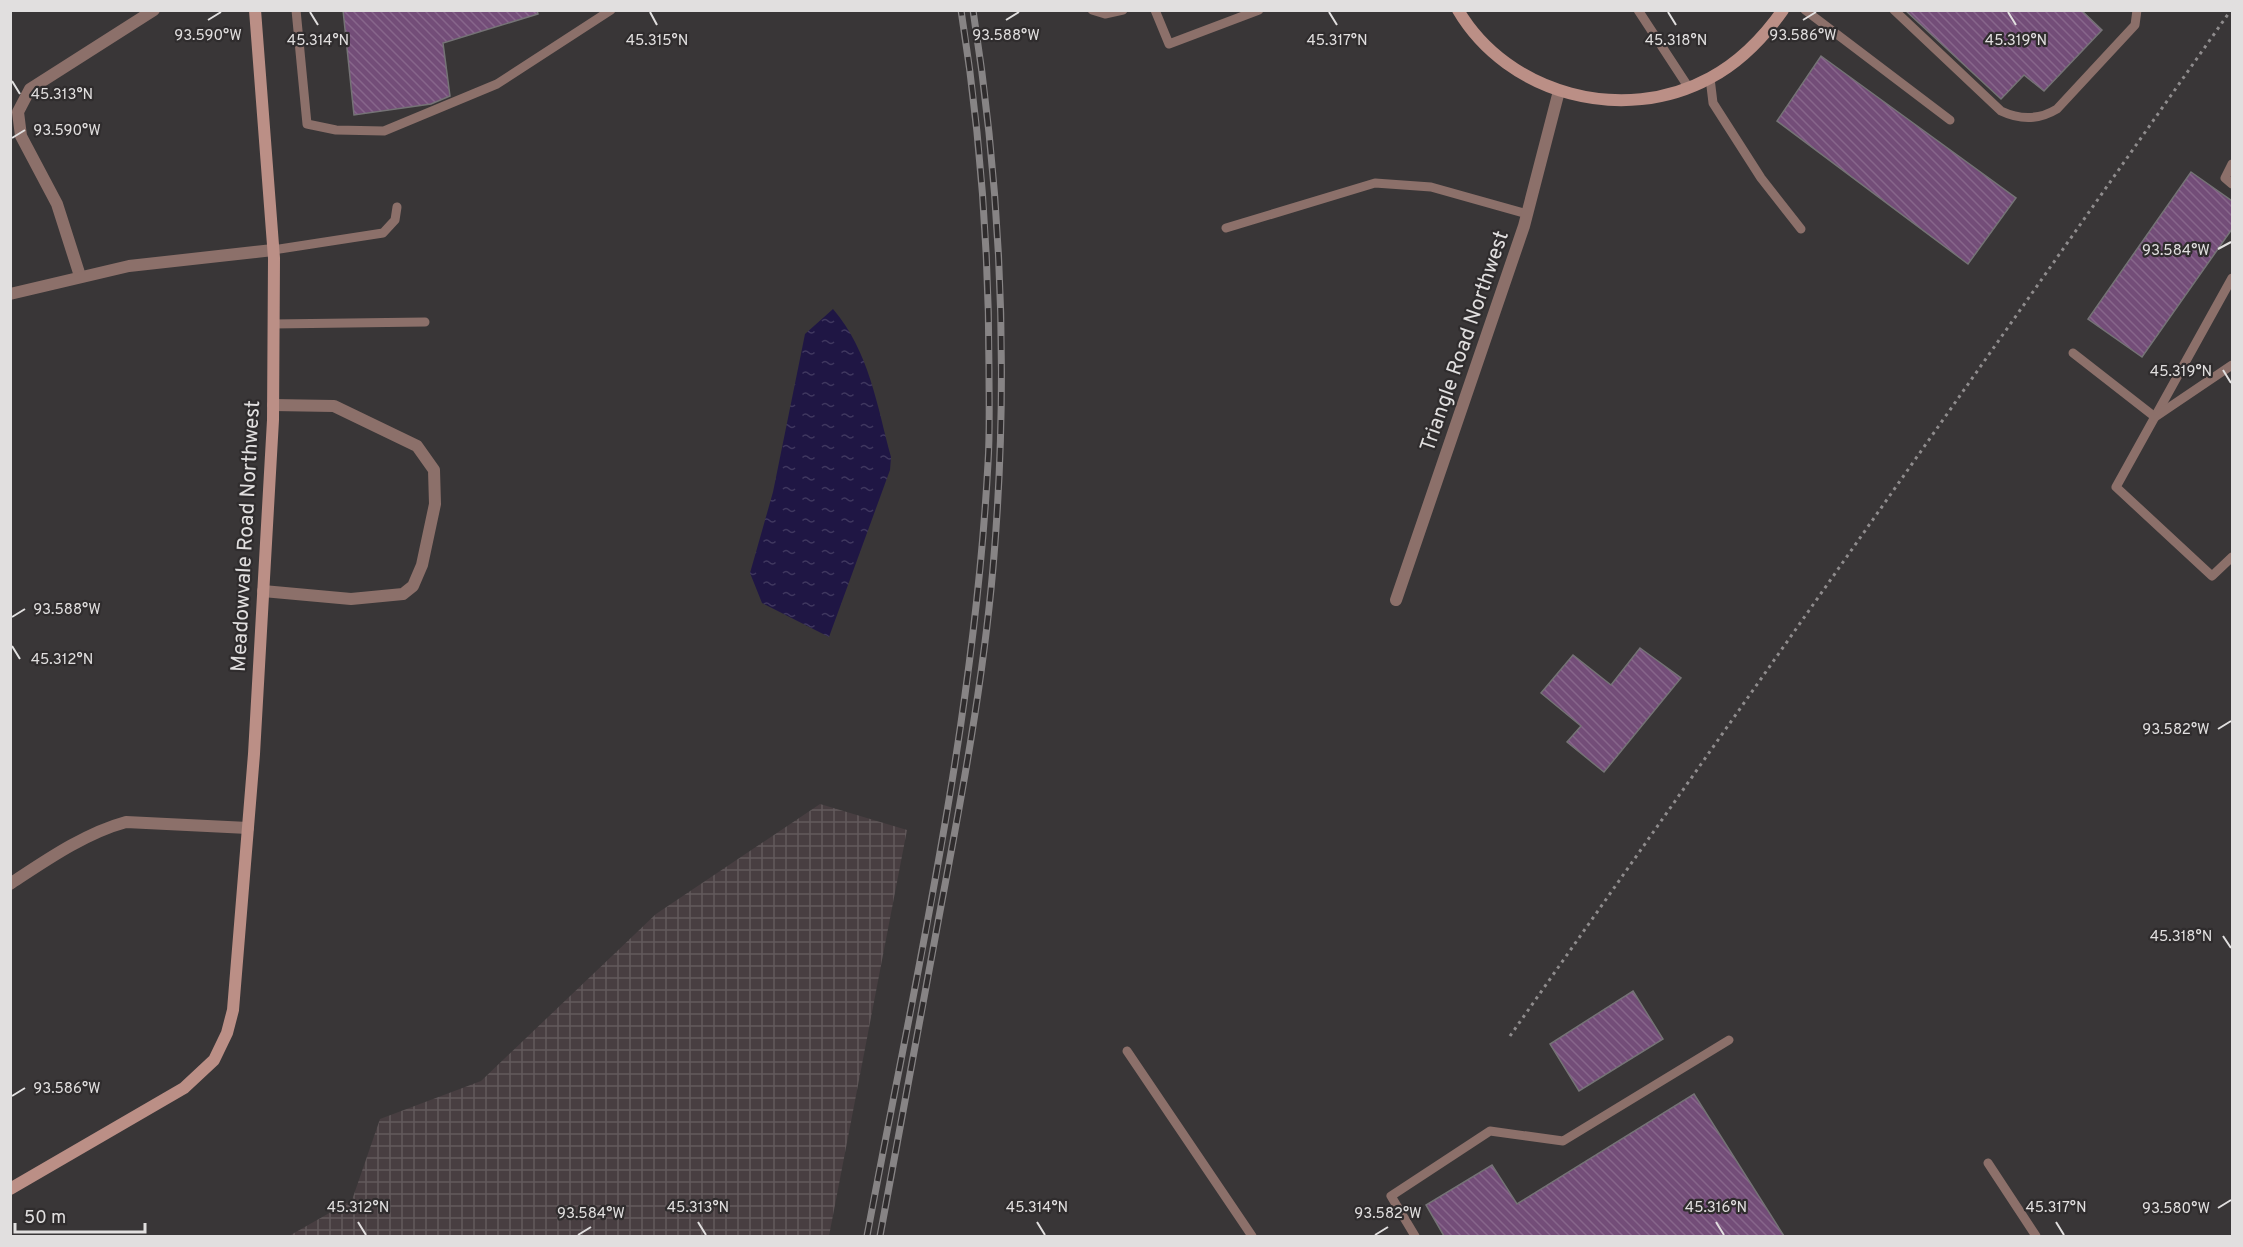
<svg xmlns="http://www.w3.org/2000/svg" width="2243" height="1247" font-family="Overpass,sans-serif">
<defs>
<pattern id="industrial-grid" width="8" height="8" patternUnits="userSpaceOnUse" patternTransform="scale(1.5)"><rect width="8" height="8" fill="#483e41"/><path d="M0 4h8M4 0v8" fill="none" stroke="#62595c"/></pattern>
<pattern id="water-ripples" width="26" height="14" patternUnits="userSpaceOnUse" patternTransform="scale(1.5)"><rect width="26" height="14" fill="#1f1644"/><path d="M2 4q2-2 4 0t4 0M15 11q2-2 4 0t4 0" fill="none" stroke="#3f375f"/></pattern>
<pattern id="building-back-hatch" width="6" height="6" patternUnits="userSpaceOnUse" patternTransform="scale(1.5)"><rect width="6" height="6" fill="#734d78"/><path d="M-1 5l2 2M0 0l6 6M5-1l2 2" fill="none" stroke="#87668b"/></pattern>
</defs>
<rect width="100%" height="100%" fill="#393637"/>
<path fill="url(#industrial-grid)" d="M820,804L907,830L829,1236H289L352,1200L380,1119L481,1081L656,914Z"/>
<path fill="url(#water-ripples)" d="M833,309C869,351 877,405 891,457L890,470L829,637L762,603L750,573L773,492L805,334Z"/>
<g fill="url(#building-back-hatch)" stroke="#757376" stroke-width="1.5">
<path d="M343,10H537L538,14L443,43L450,96L431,104L354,115Z"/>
<path d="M1905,10H2081L2102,30L2044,91L2024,75L2001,99Z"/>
<path d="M1821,56L2016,198L1968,264L1777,121Z"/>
<path d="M2191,172L2232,201V229L2142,357L2088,319Z"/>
<path d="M1640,648L1681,678L1604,772L1567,742L1581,726L1541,693L1573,655L1611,685Z"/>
<path d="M1633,991L1663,1039L1579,1091L1550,1044Z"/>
<path d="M1694,1094L1784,1236H1444L1426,1205L1492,1165L1517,1204Z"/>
</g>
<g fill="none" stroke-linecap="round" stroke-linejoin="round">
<path stroke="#8f8c8d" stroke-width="3" stroke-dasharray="3 4.5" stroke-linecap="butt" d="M1510,1036L2231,10"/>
<g stroke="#8c706a" stroke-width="9">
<path d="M296,10L307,124L336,130L384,131L497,84L611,10"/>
<path d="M1092,10L1105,14L1123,10"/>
<path d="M1155,10L1169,44L1259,10"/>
<path d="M1638,10L1689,88"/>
<path d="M1805,10L1950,120"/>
<path d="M1894,10L2001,111C2020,120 2039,120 2057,109L2135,25L2137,10"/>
<path d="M1710,78L1713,103L1761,178L1801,229"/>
<path d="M2232,164L2225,178L2232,184"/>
<path d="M1226,228L1375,183L1431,187L1527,214"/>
<path d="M273,250L383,233L395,220L397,207"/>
<path d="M2232,278L2116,487L2212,576L2232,557"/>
<path d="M273,324L425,322"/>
<path d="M2073,353L2155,417L2232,365"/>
<path d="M1127,1051L1252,1236"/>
<path d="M1988,1163L2036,1236"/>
<path d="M1415,1236L1391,1196L1490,1131L1563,1141L1729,1040"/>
</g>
<g stroke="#8c706a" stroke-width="12">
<path d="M80,276L57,204L21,136L18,112L30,89L154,10"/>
<path d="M10,294L129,266L273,250"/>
<path d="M263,591L351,599L403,594L413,586L422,565L435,504L434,470L417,446L334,406L273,405"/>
<path d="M1396,600L1524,226L1559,91"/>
<path d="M10,884C45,861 85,833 126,822L248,828"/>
</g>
<g stroke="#bb8f86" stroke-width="12">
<path d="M1458,10C1508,95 1624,125 1710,78C1740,62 1764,37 1783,10"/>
<path d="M10,1189L184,1088L214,1060L227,1033L233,1010L254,754L273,420L274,258L255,10"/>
</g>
<g stroke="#878485" stroke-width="7">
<g id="rail">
<path d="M867,1236C915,980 974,724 988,463C990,432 989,401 989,370C989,249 980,129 961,10"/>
<path d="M880,1236C900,1126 921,1016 941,906C962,795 983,682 993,568C1009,383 1002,195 973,10"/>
</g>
</g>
<use href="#rail" stroke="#2f2c2d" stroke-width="4.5" stroke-dasharray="14" stroke-linecap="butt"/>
</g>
<path fill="none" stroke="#e1dfdf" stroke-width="2" d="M310,12L318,25M650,12L657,25M1329,12L1337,25M1668,12L1676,25M2008,12L2016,25M208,20L221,12M1006,20L1019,12M1803,20L1816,12M12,81L20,94M12,138L25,130M2218,249L2231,242M2223,370L2231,383M12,617L25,609M12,646L20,659M2218,729L2231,721M2223,936L2231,948M12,1096L25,1088M2218,1208L2231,1200M358,1222L366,1235M698,1222L706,1235M1037,1222L1045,1235M1716,1222L1724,1235M2056,1222L2064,1235M578,1235L591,1227M1375,1235L1388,1227"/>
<g text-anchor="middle" stroke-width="4.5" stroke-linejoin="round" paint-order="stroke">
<g font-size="21" fill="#e1dfdf" stroke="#2f2c2d">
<text transform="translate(1464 341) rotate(-71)" y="7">Triangle Road Northwest</text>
<text transform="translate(245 536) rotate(-87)" y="7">Meadowvale Road Northwest</text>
</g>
</g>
<g font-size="15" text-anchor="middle" fill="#e1dfdf" stroke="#2f2c2d" stroke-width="4.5" stroke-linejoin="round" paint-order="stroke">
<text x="208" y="40">93.590°W</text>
<text x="1006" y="40">93.588°W</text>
<text x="1803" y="40">93.586°W</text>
<text x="318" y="45">45.314°N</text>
<text x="657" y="45">45.315°N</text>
<text x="1337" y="45">45.317°N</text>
<text x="1676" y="45">45.318°N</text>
<text x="2016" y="45">45.319°N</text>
<text x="62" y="99">45.313°N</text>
<text x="67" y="135">93.590°W</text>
<text x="2176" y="255">93.584°W</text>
<text x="2181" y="376">45.319°N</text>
<text x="67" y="614">93.588°W</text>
<text x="62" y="664">45.312°N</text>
<text x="2176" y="734">93.582°W</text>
<text x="2181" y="941">45.318°N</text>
<text x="67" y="1093">93.586°W</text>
<text x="358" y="1212">45.312°N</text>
<text x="698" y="1212">45.313°N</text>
<text x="1037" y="1212">45.314°N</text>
<text x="1716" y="1212">45.316°N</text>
<text x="2056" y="1212">45.317°N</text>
<text x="2176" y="1213">93.580°W</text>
<text x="591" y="1218">93.584°W</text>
<text x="1388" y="1218">93.582°W</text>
</g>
<rect width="2243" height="1247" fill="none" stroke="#e1dfdf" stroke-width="24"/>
<path d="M15 1223v9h130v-9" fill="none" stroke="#e1dfdf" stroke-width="3"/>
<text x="24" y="1223" font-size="18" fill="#e1dfdf" stroke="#2f2c2d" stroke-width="4.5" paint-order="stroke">50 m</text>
</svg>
